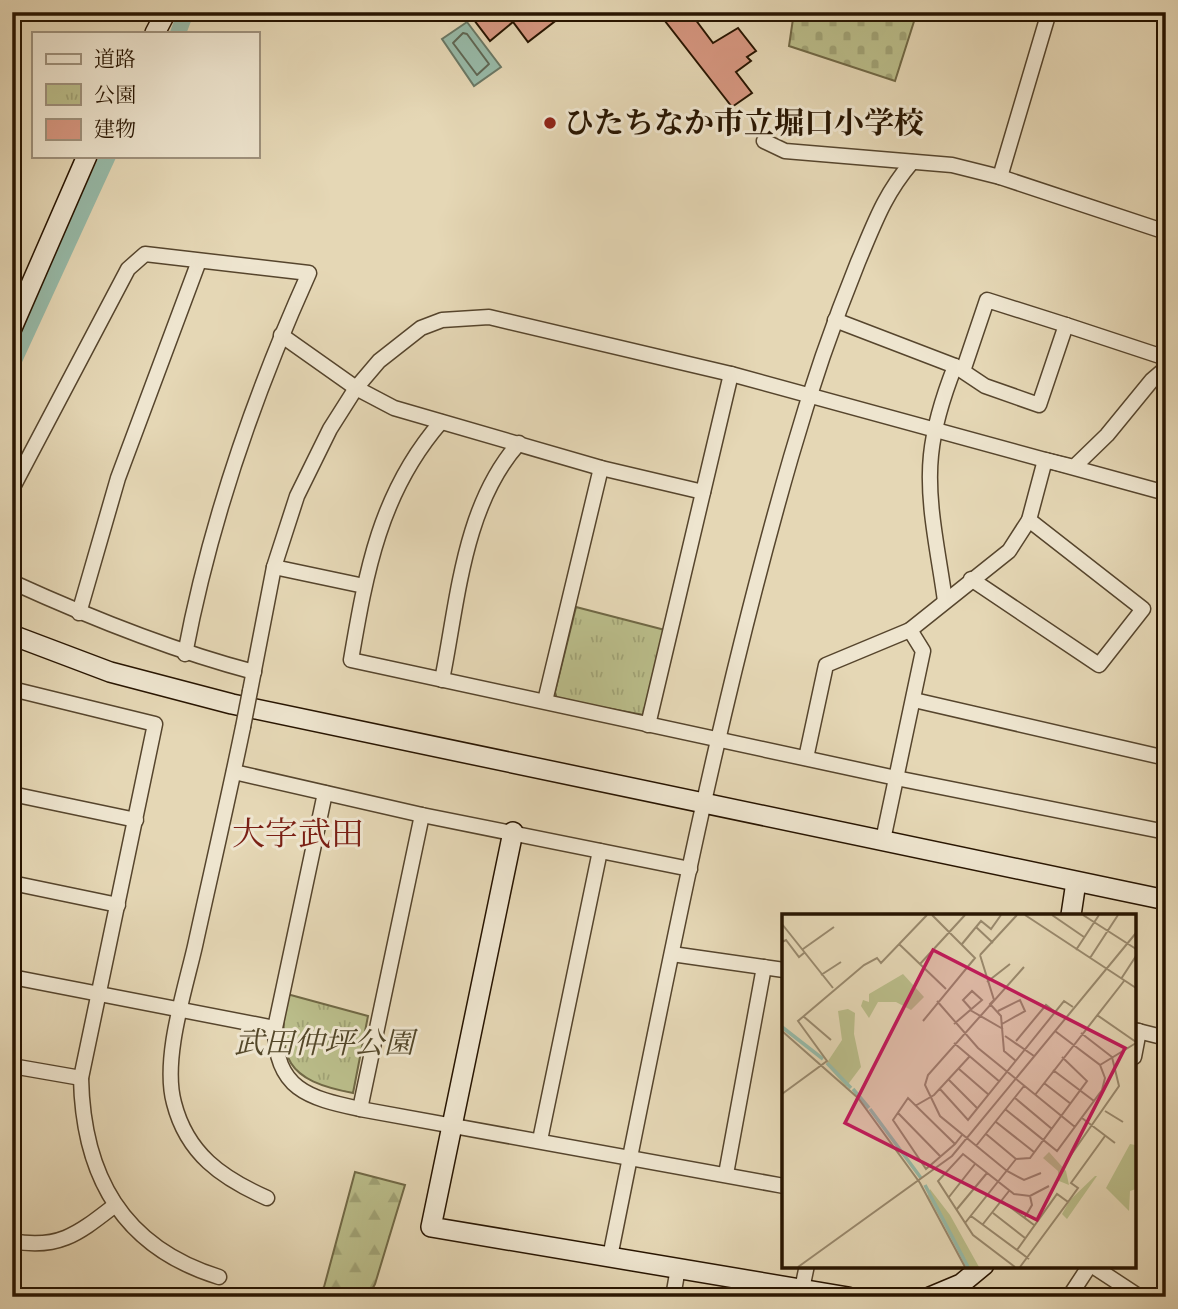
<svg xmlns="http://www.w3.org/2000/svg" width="1178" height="1309" font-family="'IM FELL Double Pica','Noto Serif JP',serif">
<defs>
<pattern id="forest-firs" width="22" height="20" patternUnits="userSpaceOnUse" patternTransform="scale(1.75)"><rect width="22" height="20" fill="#babd8a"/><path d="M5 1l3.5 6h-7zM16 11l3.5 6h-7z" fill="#a0a275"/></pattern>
<pattern id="cemetery-stones" width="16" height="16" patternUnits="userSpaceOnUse" patternTransform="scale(1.75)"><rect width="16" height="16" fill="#babd8a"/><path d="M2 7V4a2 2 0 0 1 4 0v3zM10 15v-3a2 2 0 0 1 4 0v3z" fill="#a0a275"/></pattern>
<pattern id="park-tufts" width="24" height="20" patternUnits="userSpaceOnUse" patternTransform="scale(1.75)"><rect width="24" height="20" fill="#babd8a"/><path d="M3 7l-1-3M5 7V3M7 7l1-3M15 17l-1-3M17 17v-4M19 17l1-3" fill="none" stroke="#a0a275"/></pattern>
</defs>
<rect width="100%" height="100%" fill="#e5d7b5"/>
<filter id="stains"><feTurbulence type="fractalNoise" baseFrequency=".00286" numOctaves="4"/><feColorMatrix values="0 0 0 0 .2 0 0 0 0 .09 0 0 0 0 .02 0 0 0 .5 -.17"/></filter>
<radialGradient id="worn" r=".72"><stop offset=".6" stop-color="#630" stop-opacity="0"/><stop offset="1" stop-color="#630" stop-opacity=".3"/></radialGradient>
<path fill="url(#forest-firs)" stroke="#706845" stroke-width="2" d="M355,1172L405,1185L375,1284L368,1297H310L324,1287Z"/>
<path fill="url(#cemetery-stones)" stroke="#706845" stroke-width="2" d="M794,12H917L895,81L789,46Z"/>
<g fill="url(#park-tufts)" stroke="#706845" stroke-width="2">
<path d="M576,607L665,630L644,715L557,699L555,692Z"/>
<path d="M287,994L368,1016L353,1093C286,1080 277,1060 287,994Z"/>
</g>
<path fill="#97baa8" stroke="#6a7865" stroke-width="2" d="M467,22L501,67L474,86L442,39Z"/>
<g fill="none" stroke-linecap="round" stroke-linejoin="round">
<path stroke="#5f6754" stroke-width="2" d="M463,33L467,34L489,64L477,75L453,43Z"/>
<g stroke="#97baa8" stroke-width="16">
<path d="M178,33L186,12"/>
<path d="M12,365L108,156"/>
</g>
</g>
<g fill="#d79781" stroke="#271400" stroke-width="2">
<path d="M468,12H567L528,42L513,22L490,41Z"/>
<path d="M658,12H703L695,19L713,43L738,28L756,51L747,57L751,61L736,72L752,93L732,107Z"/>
</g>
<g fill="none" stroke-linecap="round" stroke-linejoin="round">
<g stroke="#56452d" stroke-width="17">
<g id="street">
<path d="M764,141L785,151L952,165L1000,177L1166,232"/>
<path d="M1000,177L1049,12"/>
<path d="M835,320L955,366L985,386L1039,405L1066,325L987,300L963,371"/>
<path d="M1066,325L1166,358"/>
<path d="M281,335L356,388L394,408L601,468L703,492"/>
<path d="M441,422C380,492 366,572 351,660L896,778L1166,832"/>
<path d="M12,489L128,269L145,254L309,273C254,395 210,522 185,654"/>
<path d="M274,567L364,586"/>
<path d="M971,579L1099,665L1143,609L1029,520"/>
<path d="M12,582C91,618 170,650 254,672"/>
<path d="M945,601C939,555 926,502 931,455C934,425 944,394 955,366"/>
<path d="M79,613L118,478L199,261"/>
<path d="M442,680C458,601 463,506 519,443"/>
<path d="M12,689L155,724L81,1078C83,1175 122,1247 219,1277"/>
<path d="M250,691L274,567L297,496L330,429L356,388L379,361L421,328L442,320L489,317L731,374L1166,493"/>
<path d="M914,700L1166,758"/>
<path d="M545,701L601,468"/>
<path d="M648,725L731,374"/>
<path d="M243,727C228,800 211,873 195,946C185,990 162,1059 174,1103C187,1154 222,1178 267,1198"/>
<path d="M806,758L826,665L910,630L1009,551L1029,520L1045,460L1074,467L1107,435L1152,380L1166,368"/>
<path d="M234,772L422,815L690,869"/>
<path d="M325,793L275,1028C275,1089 308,1098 360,1109L784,1186"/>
<path d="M12,794L136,820"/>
<path d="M883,840L923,651L910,630"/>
<path d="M12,883L118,905"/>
<path d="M672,954L784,970"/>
<path d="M12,977L275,1028"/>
<path d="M1134,1030L1166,1038"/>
<path d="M1134,1057L1139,1031"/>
<path d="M12,1066L81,1078"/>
<path d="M360,1109L422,815"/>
<path d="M540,1140L600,851"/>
<path d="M726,1174L764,967"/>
<path d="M12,1241C59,1250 79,1233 114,1206"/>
<path d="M610,1257C664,989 715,720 791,457C810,391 832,326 858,262C875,222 884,195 912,162"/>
<path d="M1091,1265L1140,1297"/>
<path d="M802,1289L807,1265"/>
<path d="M673,1297L678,1268"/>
<path d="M1069,1297L1090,1265"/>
</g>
</g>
<g stroke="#271400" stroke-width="22">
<g id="secondary">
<path d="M155,33L166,12"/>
<path d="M12,328L87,156"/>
<path d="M12,635L110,672L232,704L1166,900"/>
<path d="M513,832L431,1227L848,1297"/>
<path d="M1071,915L1076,882"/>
<path d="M930,1297L961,1284L984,1265"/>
</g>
</g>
<use href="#street" stroke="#eee5cf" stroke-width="14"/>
<use href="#secondary" stroke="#eee5cf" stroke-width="19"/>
<g stroke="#56452d" stroke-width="17" stroke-linecap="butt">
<path id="street-bridge" d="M243,727L250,691"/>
</g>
<use href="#street-bridge" stroke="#eee5cf" stroke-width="14"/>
</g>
<circle fill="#8f2418" stroke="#eee5cf" stroke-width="2.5" cx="550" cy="123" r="7"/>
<g text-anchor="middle" stroke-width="6" stroke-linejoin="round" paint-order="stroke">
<g font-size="30" font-weight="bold" fill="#271400" stroke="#eee5cf" text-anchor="start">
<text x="564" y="133">ひたちなか市立堀口小学校</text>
</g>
<g font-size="30" font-style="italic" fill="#534729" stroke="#eee5cf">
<text x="324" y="1053">武田仲坪公園</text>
</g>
<g font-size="33" fill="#7a1f14" stroke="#eee5cf">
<text x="298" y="845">大字武田</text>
</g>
</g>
<g transform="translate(782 914)">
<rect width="354" height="354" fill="#e5d7b5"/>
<path d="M66,95L73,99L72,120L79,153L64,173L44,150L60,126L56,97ZM348,230L353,231L354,275L348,277L347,297L324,274ZM267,238L284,257L287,271L277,267L276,257L261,244ZM313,262H315L285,305L280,300L288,286ZM148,275L168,301L197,353H185L146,282Z" fill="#babd8a"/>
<path d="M121,60L142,83L129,96L114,88H96L87,104L79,92L81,86L87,88V80Z" fill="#babd8a"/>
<path fill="none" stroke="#97baa8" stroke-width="3.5" d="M0,113L41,145M45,149L69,174M71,175L87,194M88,195L139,264M143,271L186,353"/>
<path fill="none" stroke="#99896d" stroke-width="2" d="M243,1L354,74M270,1L302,23M301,1L354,35M0,10L51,74M194,13L211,29M0,28L4,26L17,43L22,39M117,30L164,75M180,30L199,7L209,15L219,1M21,35L52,13M294,36L317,1M198,41L212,86L208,90L219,102L222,137L234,147M198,41L235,1M308,44L336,1M138,50L183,1M242,53L146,161L143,171L158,202L225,257L242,266L259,259M39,61L59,48M339,65L354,42M205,68L228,50M155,87L196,134L293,213M188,96L221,115M216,97L238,86L243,97L220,110M315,101L354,128M21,102L49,126M141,107L193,44L150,1M172,110L200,86L190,77L181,86L189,95M0,117L76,184L138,269L183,353M223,122L252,142M234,127L264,91L273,98M172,129L218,168M318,151L354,129M177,155L207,181M271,156L312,187M167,166L196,195M262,169L289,190M158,175L186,206L282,87L291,93M0,180L45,147L16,107L82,51L95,44L99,49L145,1M253,181L342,67M233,184L270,215M133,192L152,181L188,142M223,195L275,237L320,176L323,164L318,151L273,117M323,197L341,208M116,199L159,243M300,204L333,229M214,208L252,238M204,220L234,245L248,244L305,167L280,143M173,230L126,184L111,206L144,255L173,230L180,221M194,232L242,172M284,248L337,172L330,143L299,119M167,283L193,250M220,287L252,311M286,288L296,274L289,269L323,222M175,295L205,259M211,299L243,324M189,302L247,345M243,303L250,291L248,282M183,309L234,245M201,310L227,277M235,336L275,280L286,288L238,353M16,353L170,242L354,19M233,353L191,321L156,267L181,240L232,280L248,282L267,272"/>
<path fill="#c2185b" fill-opacity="0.15" stroke="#c2185b" stroke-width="3.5" d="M151,36L343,134L255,306L63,209Z"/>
<rect width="354" height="354" fill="none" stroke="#271400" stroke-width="3.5"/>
</g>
<rect width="1178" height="1309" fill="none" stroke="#e5d7b5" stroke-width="42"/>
<rect x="14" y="14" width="1150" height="1281" fill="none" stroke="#271400" stroke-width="3.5"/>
<rect x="21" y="21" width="1136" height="1267" fill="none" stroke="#271400" stroke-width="2"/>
<rect x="32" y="32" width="228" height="126" fill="#eee5cf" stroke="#9e917c" stroke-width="2"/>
<rect x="46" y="54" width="35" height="10" fill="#eee5cf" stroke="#9e917c" stroke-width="2"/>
<text x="94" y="66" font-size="21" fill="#271400">道路</text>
<rect x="46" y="84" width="35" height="21" fill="url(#park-tufts)" stroke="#9e917c" stroke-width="2"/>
<text x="94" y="102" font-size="21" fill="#271400">公園</text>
<rect x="46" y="119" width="35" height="21" fill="#d79781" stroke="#9e917c" stroke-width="2"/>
<text x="94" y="136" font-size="21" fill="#271400">建物</text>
<rect width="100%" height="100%" filter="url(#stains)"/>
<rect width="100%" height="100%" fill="url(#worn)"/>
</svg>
